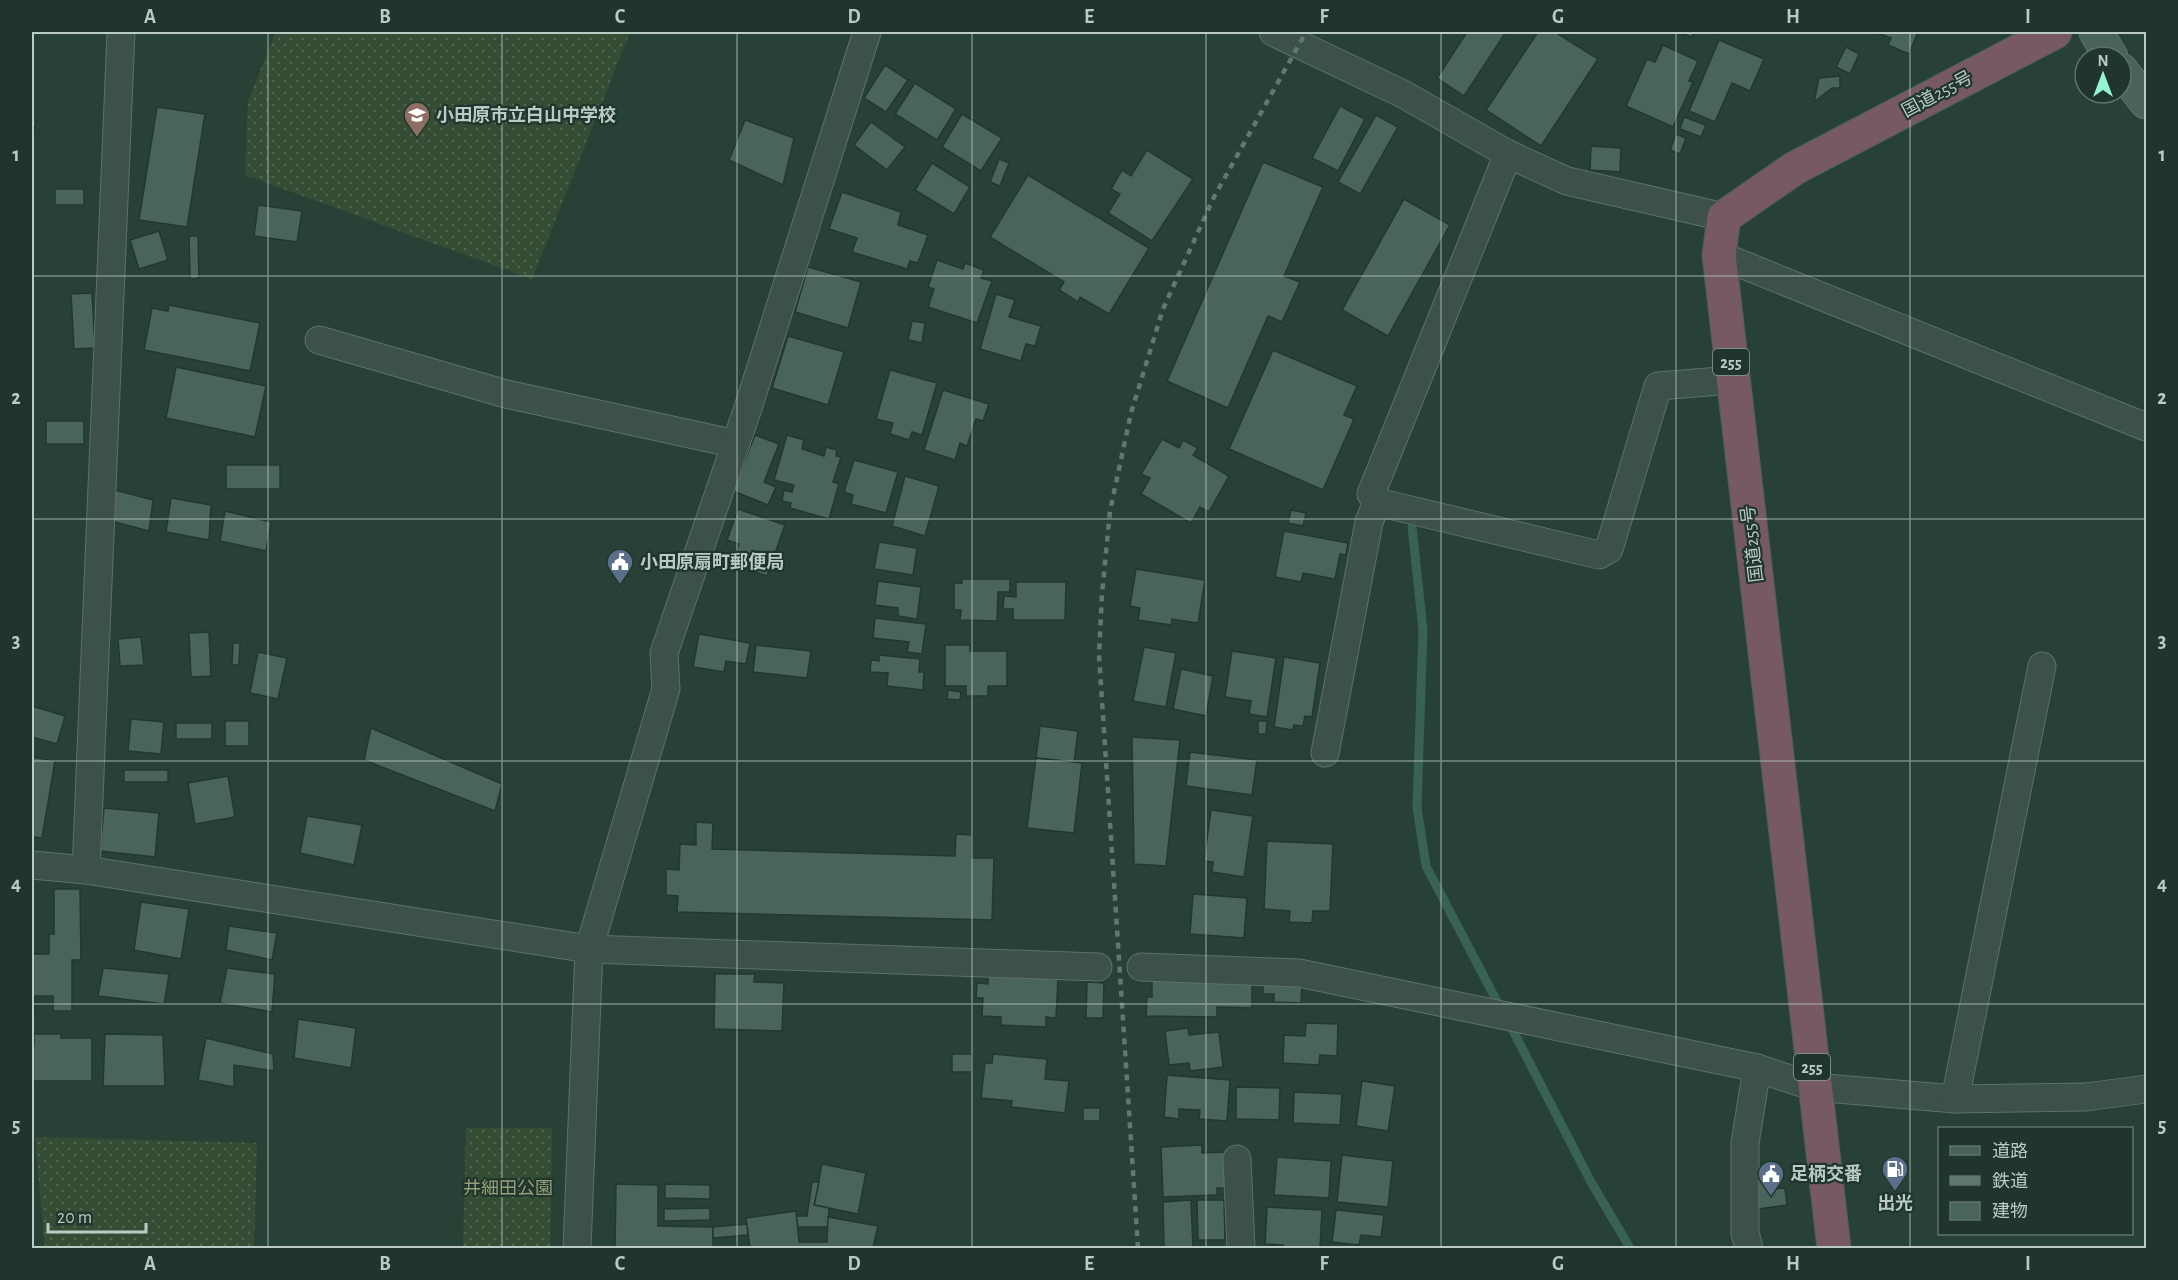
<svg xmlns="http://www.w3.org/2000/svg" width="2178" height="1280" font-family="'Alegreya Sans','Noto Sans JP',sans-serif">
<defs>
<pattern id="grass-dots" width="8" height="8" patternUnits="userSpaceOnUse" patternTransform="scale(1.5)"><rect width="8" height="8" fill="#364d35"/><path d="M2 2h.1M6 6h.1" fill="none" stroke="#516551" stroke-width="1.8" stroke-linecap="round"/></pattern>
</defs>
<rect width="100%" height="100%" fill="#284137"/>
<g fill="url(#grass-dots)">
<path d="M276,32H630L532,279L245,175L248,101Z"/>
<path d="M466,1128H552L550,1248H463Z"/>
<path d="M35,1137L257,1143L254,1248H45Z"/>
</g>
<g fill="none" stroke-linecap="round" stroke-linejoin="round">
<g stroke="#386251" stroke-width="9">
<path d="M1412,527L1423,630L1417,807L1426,866L1501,1009"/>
<path d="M1508,1021L1591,1182L1630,1248"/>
</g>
</g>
<g fill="#49645a" stroke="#22382f" stroke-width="1.5">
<path d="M1467,32H1506L1464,96L1437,78Z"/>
<path d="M1538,32H1555L1598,59L1541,146L1486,110Z"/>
<path d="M1677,32H1694L1692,37Z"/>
<path d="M1875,32H1918L1909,54L1888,45L1891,38Z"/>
<path d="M1719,40L1764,59L1750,91L1732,83L1715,122L1689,111Z"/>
<path d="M1663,45L1698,61L1689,81L1693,82L1673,127L1626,106L1647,59L1655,62Z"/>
<path d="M1846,47L1859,54L1850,74L1836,67Z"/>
<path d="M885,65L908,80L886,112L864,98Z"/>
<path d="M1840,76V88H1832L1814,102L1819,78Z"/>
<path d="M915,83L956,109L937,140L895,114Z"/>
<path d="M1340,106L1365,119L1338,171L1312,158Z"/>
<path d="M157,107L205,114L187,227L139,220Z"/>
<path d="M962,114L1002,138L981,171L942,147Z"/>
<path d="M1376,115L1398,127L1360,194L1338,182Z"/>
<path d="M1684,117L1706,125L1701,137L1680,129Z"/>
<path d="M32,120L36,121L32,139Z"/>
<path d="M745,120L794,138L783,185L729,160Z"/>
<path d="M871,122L905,147L887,170L854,145Z"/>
<path d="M1676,134L1686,138L1680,154L1670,150Z"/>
<path d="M1591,146L1621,148L1620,172L1590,170Z"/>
<path d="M1147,150L1193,179L1152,241L1108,213L1120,194L1111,189L1122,170L1131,176Z"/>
<path d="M999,159L1009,163L1000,186L990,182Z"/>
<path d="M1263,162L1323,187L1284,276L1300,282L1282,322L1268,316L1228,408L1167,381Z"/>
<path d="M932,163L970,187L954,214L915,190Z"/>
<path d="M1028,175L1149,248L1109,314L1080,297L1078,302L1059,290L1064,282L990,237Z"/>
<rect x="55" y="189" width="29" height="16"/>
<path d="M842,192L901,212L898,225L928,235L918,263L910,261L907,269L852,252L857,238L829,229Z"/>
<path d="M1404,199L1450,225L1388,336L1342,310Z"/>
<path d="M258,205L302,211L297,242L254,236Z"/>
<path d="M159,231L168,260L139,269L130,240Z"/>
<path d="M189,236H198L199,278L190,279Z"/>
<path d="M937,260L963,269L965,263L984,270L981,278L992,281L977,323L928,307L934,289L928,287Z"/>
<path d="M808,267L861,282L848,328L795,312Z"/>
<path d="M92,293L95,348L74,349L71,294Z"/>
<path d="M996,294L1015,300L1009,317L1041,326L1035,346L1026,344L1021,361L980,349Z"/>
<path d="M169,305L260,323L250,371L144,350L152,308L168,311Z"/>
<path d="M912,321L925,323L922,343L908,340Z"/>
<path d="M788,336L844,352L828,405L772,388Z"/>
<path d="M1273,350L1357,386L1344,415L1354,419L1323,490L1229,449Z"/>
<path d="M176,367L266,386L255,437L166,418Z"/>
<path d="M890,370L937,383L922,435L912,432L909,440L890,434L893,423L876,419Z"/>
<path d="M943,390L989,404L983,421L976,419L967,446L960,443L955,460L924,450Z"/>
<rect x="46" y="421" width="38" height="23"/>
<path d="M755,435L779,444L764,482L776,487L768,505L733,491Z"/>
<path d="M787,435L804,440L802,449L824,456L826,447L837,450L836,456L841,457L833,482L839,484L829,519L790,508L791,503L782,501L784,490L792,492L794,485L774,480Z"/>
<path d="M1162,439L1179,448L1183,440L1198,448L1193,455L1229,476L1209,512L1200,507L1191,523L1141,494L1150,478L1141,474Z"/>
<path d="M854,460L898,472L886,513L851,504L853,495L844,492Z"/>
<rect x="226" y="465" width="54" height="24"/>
<path d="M905,476L939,486L925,536L892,526Z"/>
<path d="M111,489L153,500L149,531L107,520Z"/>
<path d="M171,498L211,505L209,540L166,532Z"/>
<path d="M738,509L785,525L767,576L732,564L739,544L727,540Z"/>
<path d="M1291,510L1306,513L1303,526L1288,523Z"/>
<path d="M225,511L271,522L266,551L220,541Z"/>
<path d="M1284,531L1348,543L1346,555L1340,554L1335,579L1303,573L1301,582L1275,577Z"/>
<path d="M879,542L917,548L913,575L874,569Z"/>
<path d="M1136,569L1205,580L1198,623L1172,619L1171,625L1138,620L1140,608L1130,606Z"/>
<path d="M962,579H1010V592H998L997,621L960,620L961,610H954V583H962Z"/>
<path d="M878,581L921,587L917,619L898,616V608L875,605Z"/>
<path d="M1016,582H1066L1065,620H1013V609H1003L1004,596L1016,597Z"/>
<path d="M875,618L926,624L922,654L907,652L909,642L873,638Z"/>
<path d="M209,632L211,676L191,677L189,633Z"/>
<path d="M699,634L750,643L746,664L726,661L724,672L693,667Z"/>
<path d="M141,637L144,665L120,666L118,639Z"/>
<path d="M233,643H240L239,665H232Z"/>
<path d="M756,645L811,651L807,678L753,672Z"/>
<path d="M945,645H970V651H1007V686H988V696H966V686H945Z"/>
<path d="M1144,647L1176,653L1166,707L1133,701Z"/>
<path d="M1232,651L1276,658L1267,717L1249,714L1251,701L1225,697Z"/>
<path d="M258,652L287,658L278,699L250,693Z"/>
<path d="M879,655L920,659L919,672H924L923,690L887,686L888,673L870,672L871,660L879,661Z"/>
<path d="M1284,657L1320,663L1312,717L1305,716L1303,726L1294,725L1293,730L1274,727Z"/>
<path d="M1181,669L1213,676L1206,716L1173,709Z"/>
<path d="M948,690L961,692L960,700L947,699Z"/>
<path d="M32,706L65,716L57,744L32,737Z"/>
<path d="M131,719L164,722L161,754L128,751Z"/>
<rect x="225" y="721" width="24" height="25"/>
<path d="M1258,721H1267L1266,734H1258Z"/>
<rect x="176" y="723" width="36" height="16"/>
<path d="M1040,726L1078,731L1074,762L1036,758Z"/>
<path d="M371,728L502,784L495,811L364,760Z"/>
<path d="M1132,737L1180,740L1166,866L1134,864Z"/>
<path d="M1190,752L1257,760L1252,795L1186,786Z"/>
<path d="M32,757L55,761L42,838L32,837Z"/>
<path d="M1036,758L1082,763L1074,833L1027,828Z"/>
<rect x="124" y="770" width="44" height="12"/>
<path d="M228,776L235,817L195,824L188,783Z"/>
<path d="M104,808L159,813L155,857L100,851Z"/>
<path d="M1211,810L1253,816L1244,877L1212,872L1213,862L1204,861Z"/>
<path d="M307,816L362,825L354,865L300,853Z"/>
<path d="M696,822L713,823L712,849L955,856L956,834L972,835V858H994L992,920L677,912L678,896L666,895V869L679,870L680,844L696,845Z"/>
<path d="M1267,841L1333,844L1330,911H1313L1312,923L1289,922L1290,911L1264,909Z"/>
<path d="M54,889H80L81,960H72V1011H53V996H34L35,1011H32V954H49V934H54Z"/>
<path d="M1193,894L1247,898L1244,938L1190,934Z"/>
<path d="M141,902L189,909L181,959L134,950Z"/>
<path d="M229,926L277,933L272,960L226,950Z"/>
<path d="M103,968L169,974L164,1004L98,996Z"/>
<path d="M227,968L275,974L272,1012L220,1003Z"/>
<path d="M715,974H755L754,982L784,983L782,1031L714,1029Z"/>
<path d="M988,975L1058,979L1056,1018L1046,1017V1027L1001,1025V1017L982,1016L983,998H976L977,983L988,984Z"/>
<path d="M1152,981L1252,982V1008L1217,1007V1017L1146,1016L1147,997H1152Z"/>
<path d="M1087,982L1104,983L1103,1018H1086Z"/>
<path d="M1263,982L1302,984L1301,1003L1274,1002V994H1263Z"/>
<path d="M298,1019L356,1028L351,1068L294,1058Z"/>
<path d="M1306,1023L1338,1024L1337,1056L1320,1055L1319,1065L1283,1063L1284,1035L1305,1036Z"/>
<path d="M1188,1028L1189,1035L1219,1032L1223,1067L1190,1071L1189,1063L1169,1065L1165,1031Z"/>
<path d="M34,1034H61V1038H92V1081H32V1046H34Z"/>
<path d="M105,1034L163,1035L165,1086H103Z"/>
<path d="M206,1038L273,1054L274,1071L234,1065V1087L198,1080Z"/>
<rect x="952" y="1054" width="20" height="18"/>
<path d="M993,1054L1047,1059L1045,1079L1069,1081L1065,1113L1011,1107L1012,1101L981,1098L985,1063H992Z"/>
<path d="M1167,1075L1230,1080L1227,1121L1199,1119L1200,1110L1179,1109V1119L1164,1117Z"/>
<path d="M1362,1081L1395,1086L1388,1131L1356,1126Z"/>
<path d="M1236,1087L1280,1088L1279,1120L1236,1119Z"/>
<path d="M1294,1092L1342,1094L1340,1125L1293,1123Z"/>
<rect x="1083" y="1108" width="17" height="13"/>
<path d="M1202,1145V1153L1224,1152L1225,1188H1217V1195L1163,1197L1161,1147Z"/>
<path d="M1342,1155L1393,1161L1388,1207L1337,1202Z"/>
<path d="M1277,1157L1331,1161L1329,1198L1274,1195Z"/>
<path d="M822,1164L866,1173L858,1214L814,1205Z"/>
<path d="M1771,1174L1772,1189L1785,1188L1787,1205L1758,1209L1757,1175Z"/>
<path d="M812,1182H819L814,1205L829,1208L828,1227H798L796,1216H807Z"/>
<path d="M616,1184L658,1185V1226L713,1227V1248H615Z"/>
<path d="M665,1184L710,1185V1199L665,1198Z"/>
<path d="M1191,1200L1193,1248H1164L1163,1202Z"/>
<path d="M1197,1200H1224L1225,1240H1198Z"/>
<path d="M1267,1207L1322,1210L1320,1248H1283V1245L1265,1244Z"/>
<path d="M710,1208V1220L664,1221V1209Z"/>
<path d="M1336,1210L1384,1215L1381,1237L1361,1235L1359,1245L1332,1242Z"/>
<path d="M796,1211L799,1242H827L828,1217L878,1226L873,1248H750L746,1218Z"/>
<path d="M747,1224L748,1235L713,1238V1227Z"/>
</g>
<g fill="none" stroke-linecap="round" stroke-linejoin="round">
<g stroke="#5d7169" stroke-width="29">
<g id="street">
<path d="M1273,32L1403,94L1508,154L1567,181L1724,217"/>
<path d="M1508,154L1371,494L1377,502L1599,555L1609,549L1658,386L1733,380"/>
<path d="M1719,255L2146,427"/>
<path d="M319,340L506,394L736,444"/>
<path d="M1325,753L1369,522L1377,502"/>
<path d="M32,865L86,870L589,949L1098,967"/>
<path d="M86,870L121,32"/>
<path d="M1141,967L1299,973L1757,1068L1814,1087L1955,1099L2086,1097L2146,1089"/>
<path d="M1955,1099L2042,666"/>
<path d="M1237,1159L1241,1248"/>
<path d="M577,1248L589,949L666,689L664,653L748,408L867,32"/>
<path d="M1749,1248L1745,1233V1143L1757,1068"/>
</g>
</g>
<g stroke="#5d7169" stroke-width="35">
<g id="secondary">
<path d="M2096,32L2111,57"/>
<path d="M2121,70L2146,102"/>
</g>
</g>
<g stroke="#495e56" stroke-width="35">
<path id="highway" d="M1834,1248L1719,255L1724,217L1795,168L2055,32"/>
</g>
<use href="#street" stroke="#3c5148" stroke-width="27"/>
<use href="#secondary" stroke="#4a635a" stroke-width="33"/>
<use href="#highway" stroke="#765964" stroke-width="33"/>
<path stroke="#60796f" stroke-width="4.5" stroke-dasharray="6 6" stroke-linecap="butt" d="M1138,1248L1099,655L1102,594L1110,511L1131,413L1163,309L1214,197L1306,32"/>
</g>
<path fill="none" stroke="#b9cbc4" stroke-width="1.5" stroke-opacity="0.55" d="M268,32V1248M502,32V1248M737,32V1248M972,32V1248M1206,32V1248M1441,32V1248M1676,32V1248M1910,32V1248M32,276H2146M32,519H2146M32,761H2146M32,1004H2146"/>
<defs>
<g id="school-pin" transform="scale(1.35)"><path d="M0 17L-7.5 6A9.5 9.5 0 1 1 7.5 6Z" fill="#8d6e63" stroke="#20362d"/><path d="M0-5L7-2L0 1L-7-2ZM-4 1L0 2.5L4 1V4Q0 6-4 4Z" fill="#fff"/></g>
<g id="civic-pin" transform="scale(1.35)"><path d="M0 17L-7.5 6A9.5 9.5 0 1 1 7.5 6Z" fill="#5c6f8a" stroke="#20362d"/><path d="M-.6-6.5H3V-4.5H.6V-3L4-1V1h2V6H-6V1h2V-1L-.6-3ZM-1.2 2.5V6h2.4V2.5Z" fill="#fff"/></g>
<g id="fuel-pin" transform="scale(1.35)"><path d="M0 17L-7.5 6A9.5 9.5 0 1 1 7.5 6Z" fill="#5c6f8a" stroke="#20362d"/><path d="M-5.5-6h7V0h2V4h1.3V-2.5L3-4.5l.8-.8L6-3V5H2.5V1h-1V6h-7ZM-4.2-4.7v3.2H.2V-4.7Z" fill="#fff"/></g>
</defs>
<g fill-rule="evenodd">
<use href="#school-pin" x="417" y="115"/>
<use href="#civic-pin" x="620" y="562"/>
<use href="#fuel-pin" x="1895" y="1169"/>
<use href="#civic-pin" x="1771" y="1174"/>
</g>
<g text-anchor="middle" stroke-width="4.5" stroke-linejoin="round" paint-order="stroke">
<g fill="#20362d" stroke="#8b9e97" stroke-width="1.5">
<rect x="1713" y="349" width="36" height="26" rx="4.5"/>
<rect x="1794" y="1054" width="36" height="26" rx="4.5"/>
</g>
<g font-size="16" font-weight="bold" fill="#b9cbc4">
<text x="1731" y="368">255</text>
<text x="1812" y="1073">255</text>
</g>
<g font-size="18" fill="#b9cbc4" stroke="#20362d">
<text transform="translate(1937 94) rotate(-28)" y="6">国道255号</text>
<text transform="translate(1752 544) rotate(-97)" y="6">国道255号</text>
</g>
<g font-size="18" font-weight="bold" fill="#b9cbc4" stroke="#20362d" text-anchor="start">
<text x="436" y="121">小田原市立白山中学校</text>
<text x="640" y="568">小田原扇町郵便局</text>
<text x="1790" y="1180">足柄交番</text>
<text x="1895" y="1209" text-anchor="middle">出光</text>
</g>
<g font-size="18" fill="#969f78" stroke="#20362d">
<text x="508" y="1194">井細田公園</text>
</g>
</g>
<rect width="2178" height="1280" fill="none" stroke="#20362d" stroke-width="66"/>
<rect x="1938" y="1127" width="195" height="108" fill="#20362d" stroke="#5d7269" stroke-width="1.5"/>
<rect x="1950" y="1146" width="30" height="9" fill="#4a635a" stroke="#5d7269" stroke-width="1.5"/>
<text x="1992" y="1157" font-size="18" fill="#b9cbc4">道路</text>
<rect x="1950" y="1176" width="30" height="9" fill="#60796f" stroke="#5d7269" stroke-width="1.5"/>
<text x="1992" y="1187" font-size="18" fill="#b9cbc4">鉄道</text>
<rect x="1950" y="1202" width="30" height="18" fill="#49645a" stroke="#5d7269" stroke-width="1.5"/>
<text x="1992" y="1217" font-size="18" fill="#b9cbc4">建物</text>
<g transform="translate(2103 75)"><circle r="28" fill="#20362d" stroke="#5d7269" stroke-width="1.5"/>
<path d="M0-4.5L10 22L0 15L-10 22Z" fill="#95f3d1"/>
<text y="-9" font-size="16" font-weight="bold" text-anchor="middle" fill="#b9cbc4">N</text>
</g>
<path d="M48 1223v9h98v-9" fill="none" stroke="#b9cbc4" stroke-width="3"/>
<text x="57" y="1223" font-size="18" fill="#b9cbc4" stroke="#20362d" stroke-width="4.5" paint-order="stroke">20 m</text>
<rect x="33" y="33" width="2112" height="1214" fill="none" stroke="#b9cbc4" stroke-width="2"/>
<g font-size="20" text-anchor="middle" font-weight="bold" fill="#b9cbc4">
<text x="150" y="23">A</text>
<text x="385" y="23">B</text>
<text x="620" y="23">C</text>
<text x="854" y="23">D</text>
<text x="1089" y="23">E</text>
<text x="1324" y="23">F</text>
<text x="1558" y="23">G</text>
<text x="1793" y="23">H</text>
<text x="2028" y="23">I</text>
<text x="16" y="161">1</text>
<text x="2162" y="161">1</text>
<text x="16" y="404">2</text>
<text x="2162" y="404">2</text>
<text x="16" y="647">3</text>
<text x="2162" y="647">3</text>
<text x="16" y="890">4</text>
<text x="2162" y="890">4</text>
<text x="16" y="1132">5</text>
<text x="2162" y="1132">5</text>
<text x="150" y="1270">A</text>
<text x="385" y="1270">B</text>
<text x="620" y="1270">C</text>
<text x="854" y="1270">D</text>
<text x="1089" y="1270">E</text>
<text x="1324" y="1270">F</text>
<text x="1558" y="1270">G</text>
<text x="1793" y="1270">H</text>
<text x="2028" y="1270">I</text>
</g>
</svg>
